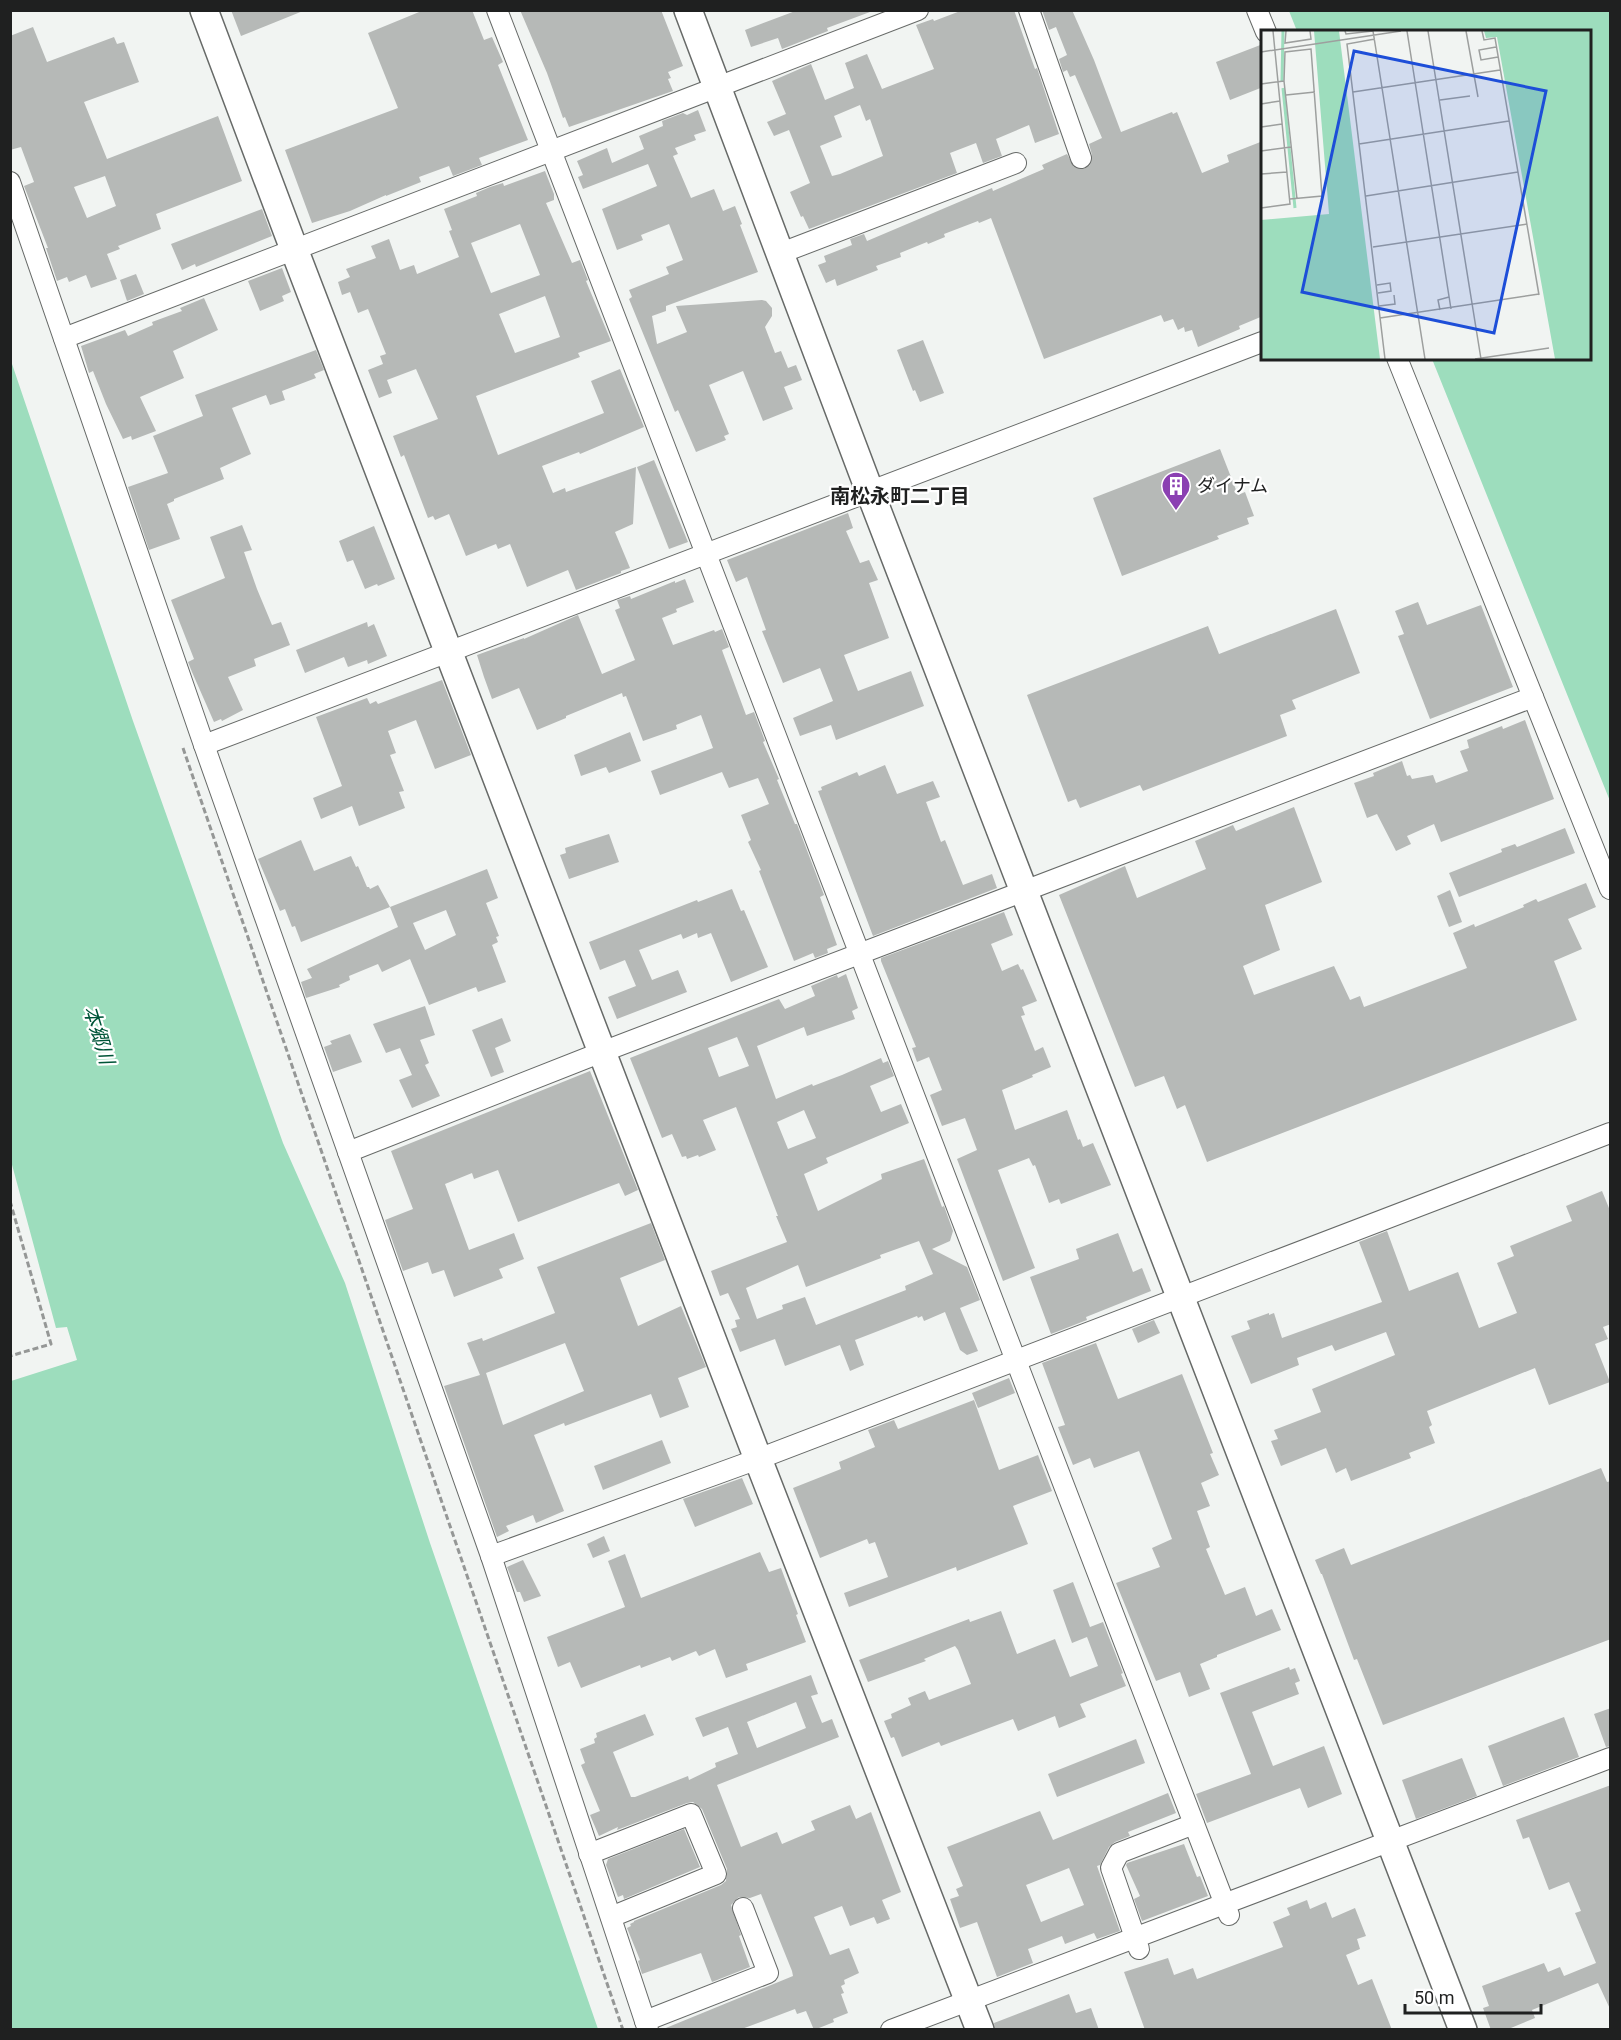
<svg xmlns="http://www.w3.org/2000/svg" width="1621" height="2040" font-family="Roboto,'Noto Sans JP',sans-serif">
<rect width="100%" height="100%" fill="#f1f4f2"/>
<g fill="#9dddbd">
<path d="M1289,11H1610V801L1432,359L1590,358V32L1297,31Z"/>
<path d="M11,361L133,721L283,1143L345,1283L430,1543L598,2029H11V1381L77,1360L67,1327L56,1328L11,1161Z"/>
</g>
<g fill="#b6b9b7" fill-rule="evenodd">
<path d="M231,10H303V11L241,36Z"/>
<path d="M424,10H472L484,40L492,37L503,62L498,65L528,140L479,158L482,165L453,176L449,166L419,177L421,182L386,196V195L350,211L312,223L285,150L398,108L368,33Z"/>
<path d="M520,10H661L683,66L668,72L671,78L668,79L673,91L569,127L565,117L563,118L547,73Z"/>
<path d="M798,10H869L870,12L827,28L828,31L782,49L778,38L751,47L745,30Z"/>
<path d="M963,10H1014L1035,69L1037,68L1059,134L1035,143L1029,125L996,139L1002,156L983,163L976,143L950,153L957,173L809,229L803,216L801,217L790,192L810,183L789,130L774,136L767,122L786,114L772,81L811,64L825,100L854,88L845,63L867,54L882,89L934,69L916,25L933,19L934,21ZM860,105L866,121L870,119L883,156L840,174L832,176L820,146L842,137L834,116Z"/>
<path d="M1042,10H1072L1094,60L1121,132L1172,112L1173,114L1177,112L1202,173L1229,162L1227,155L1263,141V316L1239,326L1240,329L1198,347L1192,330L1185,332L1184,327L1178,330L1173,319L1164,322L1161,315L1044,359L991,218L979,223L978,221L944,234L945,237L928,244L927,242L900,253L901,257L876,266L878,270L837,286L835,279L826,283L818,265L826,262L824,256L852,245L850,239L864,234L867,241L992,188L993,191L1044,169L1042,165L1067,154L1074,167L1084,169L1090,165L1092,155L1089,144L1102,138L1075,75L1070,77L1067,70L1063,72L1059,59L1067,55L1056,27L1049,30Z"/>
<path d="M33,27L47,62L114,37L117,44L124,42L139,82L84,102L107,159L218,116L242,181L156,214L161,229L118,246L120,249L107,254L117,279L91,288L86,275L69,282L67,277L57,281L46,248H48L24,186L34,182L21,147L10,150V36ZM105,176L116,206L87,218L74,187Z"/>
<path d="M1263,44V87L1230,100L1216,62Z"/>
<path d="M698,110L706,131L694,135L696,140L675,148L678,154L673,156L691,198L714,189L723,211L735,206L742,224L740,225L758,272L666,306V311L652,316L657,344L687,332L676,306L762,300L766,301L772,308V316L765,327L775,353L781,351L788,368L796,365L802,380L784,387L793,409L763,421L743,371L709,385L729,434L724,436L726,440L696,452L678,410L675,412L629,299L632,297L629,290L669,274L666,267L683,260L669,224L641,235L643,240L617,250L602,209L657,186L648,164L583,189L578,177L583,175L577,161L607,148L612,163L644,149L639,136L663,126L662,121L683,113L687,115Z"/>
<path d="M545,171L554,194V200L546,203L572,263L580,260L588,280L586,281L611,341L578,353L580,357L476,396L498,455L604,413L591,381L620,369L644,427L580,454L579,452L542,466L553,493L565,488L566,492L636,467L633,524L615,532L630,568L621,571V573L576,590L568,570L527,587L510,544L498,549L496,544L466,556L449,514L435,520L433,516L428,518L404,455L401,457L393,436L438,419L416,369L387,380L392,393L379,398L368,370L383,364L380,356L386,354L368,309L358,313L350,292L342,295L338,282L350,277L346,269L376,258L371,246L389,239L400,270L414,265L417,274L459,257L449,231L452,230L444,209L477,196L476,193L490,187L503,183L504,186ZM520,224L540,275L491,293L471,243ZM545,296L560,337L515,353L499,314Z"/>
<path d="M262,209L272,236L196,267L195,264L182,270L171,244Z"/>
<path d="M282,268L291,292L282,296L284,301L260,311L248,281Z"/>
<path d="M136,274L144,294L127,301L120,280Z"/>
<path d="M204,298L218,330L173,351L184,378L140,397L156,431L132,440L131,436L123,439L106,404L93,371L89,373L81,346L125,330L128,336L153,325L152,322L182,311L180,308Z"/>
<path d="M923,340L944,393L920,402L915,390L913,391L897,350Z"/>
<path d="M316,350L324,370L314,374L316,378L282,391L285,400L270,405L266,395L232,408L251,454L220,468L224,479L174,499V501L167,504L180,539L149,550L128,487L168,473L153,436L203,416L195,395Z"/>
<path d="M1220,449L1238,495L1245,492L1254,516L1247,518L1249,524L1217,536L1219,539L1122,576L1093,498Z"/>
<path d="M654,460L688,542L669,549L637,467Z"/>
<path d="M848,513L853,528L846,531L860,563L869,560L878,580L869,583L889,638L844,655L858,691L911,671L924,706L836,740L831,725L800,736L793,718L833,701L820,668L783,683L762,631L766,630L747,577L736,582L727,560Z"/>
<path d="M242,525L252,550L244,552L257,589L272,625L281,622L290,645L254,659L256,666L228,677L243,710L222,721L221,719L214,722L192,672L188,662L194,659L171,600L225,578L210,537Z"/>
<path d="M374,526L395,579L378,586L377,584L365,589L353,560L347,562L339,541Z"/>
<path d="M685,579L694,602L676,609L677,612L662,618L673,645L714,630L715,632L722,629L729,647L722,650L723,653L746,715L754,712L765,741L763,742L779,779L777,780L795,824H797L824,895L820,897L837,945L827,949L828,953L815,958L813,953L794,961L759,871L761,870L748,842L751,840L741,815L769,804L758,778L729,788L722,772L660,795L651,771L713,748L701,715L676,725L677,729L643,741L626,696L623,697L622,693L566,716V718L537,730L519,688L492,699L484,677L477,655L524,638V639L578,615L602,674L635,660L615,610L620,608L617,600L630,596L631,599L675,581V583Z"/>
<path d="M1418,602L1427,625L1481,605L1513,687L1430,719L1398,636L1404,634L1395,611Z"/>
<path d="M1336,609L1360,673L1292,700L1296,709L1280,715L1287,736L1143,791L1140,785L1080,808L1076,799L1068,802L1027,695L1208,626L1219,654Z"/>
<path d="M367,622L368,627L374,624L387,656L368,664L367,660L348,667L344,657L305,673L296,650Z"/>
<path d="M442,680L471,755L435,769L416,720L388,731L396,753L390,755L404,791L399,792L405,808L359,826L352,806L321,819L313,798L342,786L316,717L367,698L370,704L376,701L378,704Z"/>
<path d="M1525,720L1554,799L1441,842L1434,824L1407,836L1411,844L1396,851L1377,814L1367,818L1354,783L1374,776L1373,773L1402,761L1407,776L1410,775L1412,779L1433,775L1436,783L1468,771L1460,751L1469,748L1467,740L1502,726L1503,729Z"/>
<path d="M630,732L641,761L609,773L606,767L581,776L574,755Z"/>
<path d="M885,765L897,794L933,781L940,797L926,802L941,842L945,840L963,885L992,874L997,888L873,936L818,791L822,790L821,787L857,772L859,776Z"/>
<path d="M1294,807L1322,882L1265,905L1280,950L1243,966L1254,995L1334,966L1350,1000L1360,996L1364,1007L1467,968L1453,933L1474,924L1475,927L1524,907L1523,905L1536,899L1538,902L1586,883L1596,907L1568,919L1582,949L1554,961L1577,1020L1207,1162L1185,1105L1177,1109L1164,1076L1135,1087L1059,895L1125,866L1137,898L1206,869L1195,841L1233,825L1236,831Z"/>
<path d="M1565,828L1575,853L1459,897L1449,873L1502,852L1501,849L1515,844L1517,847Z"/>
<path d="M609,834L619,862L569,879L560,855L566,853L565,848Z"/>
<path d="M301,840L314,871L351,856L356,867L358,866L367,887H369L370,889L378,885L390,907L487,869L498,898L486,903L499,936L496,937L498,942L492,945L506,982L478,992L476,987L429,1005L410,959L382,972L378,964L349,976L350,980L339,985L340,987L306,998L301,982L312,978L307,969L398,927L390,907L301,942L295,926L292,927L285,909L280,911L258,859ZM446,910L456,935L425,950L413,923Z"/>
<path d="M732,889L741,911L744,910L768,967L731,982L711,933L698,938L697,933L683,939L681,934L639,950L652,980L678,970L687,992L617,1019L608,997L636,986L625,960L600,970L589,942L697,900L698,902Z"/>
<path d="M1450,890L1462,922L1449,927L1437,896Z"/>
<path d="M1004,912L1013,935L991,944L1002,971L1018,964L1021,970L1023,969L1037,1001L1022,1007L1025,1015L1021,1016L1035,1051L1043,1047L1051,1067L1032,1075L1033,1077L1002,1090L1015,1130L1067,1110L1078,1140L1080,1139L1083,1147L1093,1143L1111,1185L1061,1204L1059,1199L1049,1203L1035,1165L1033,1166L1029,1158L998,1170L1035,1268L1003,1281L957,1159L977,1150L965,1118L942,1126L930,1095L942,1090L929,1057L917,1062L912,1048L916,1047L881,961V958Z"/>
<path d="M846,974L858,1008L852,1011L855,1019L807,1036L804,1027L757,1046L776,1099L812,1084L813,1086L842,1075L881,1058L883,1063L888,1061L894,1076L870,1086L881,1112L901,1104L909,1123L826,1158L828,1163L804,1174L818,1211L882,1179L881,1174L924,1159L942,1207L944,1206L953,1231L950,1241L932,1249L967,1267L980,1300L960,1308L978,1351L967,1355L960,1350L945,1312L924,1321L922,1316L918,1318L917,1316L855,1340L864,1365L850,1371L840,1345L785,1366L775,1339L740,1352L731,1329L737,1327L735,1320L740,1319L728,1293L720,1296L711,1271L787,1242L776,1216H778L736,1107L703,1120L716,1150L699,1157L698,1155L687,1159L686,1156L682,1157L672,1134L662,1138L630,1058L779,999L785,1009L815,996L811,986L837,975L838,978ZM737,1037L749,1066L719,1077L708,1048ZM804,1110L816,1138L788,1149L777,1122ZM919,1241L933,1274L905,1286L906,1290L816,1325L805,1297L782,1305L783,1309L757,1319L746,1288L798,1265L806,1287L881,1258L880,1255Z"/>
<path d="M425,1006L435,1035L420,1040L429,1063L425,1065L440,1096L412,1108L399,1080L412,1075L400,1048L386,1053L373,1024Z"/>
<path d="M502,1018L511,1041L495,1048L504,1072L491,1077L472,1030Z"/>
<path d="M350,1034L362,1062L333,1072L324,1047L332,1044L330,1041Z"/>
<path d="M590,1071L638,1190L625,1196L619,1183L518,1222L498,1170L474,1179L472,1173L445,1184L469,1250L514,1233L524,1259L499,1269L503,1278L454,1297L444,1270L432,1274L428,1262L403,1271L385,1220L413,1209L391,1151Z"/>
<path d="M1602,1191L1611,1213V1324L1603,1327L1608,1339L1595,1344L1610,1382L1549,1405L1535,1368L1427,1411L1432,1425L1429,1427L1435,1443L1409,1453L1411,1458L1351,1481L1346,1468L1336,1473L1326,1448L1281,1466L1271,1441L1278,1439L1274,1430L1321,1412L1312,1389L1395,1355L1386,1332L1335,1351L1332,1345L1297,1358L1299,1365L1251,1384L1231,1336L1250,1329L1247,1321L1269,1313V1315L1274,1313L1282,1338L1382,1302L1359,1242L1387,1231L1409,1291L1458,1272L1479,1328L1517,1313L1497,1263L1514,1256L1510,1246L1572,1221L1566,1206Z"/>
<path d="M651,1223L665,1260L620,1278L638,1326L681,1306L706,1367L678,1378L689,1407L660,1418L651,1394L565,1426L564,1423L534,1435L564,1511L536,1523L533,1515L506,1526L509,1531L497,1537L444,1386L480,1375L467,1343L482,1338L483,1341L555,1313L537,1267ZM565,1343L584,1391L503,1425L486,1373Z"/>
<path d="M1118,1233L1133,1272L1142,1268L1151,1291L1086,1317L1087,1320L1051,1334L1030,1277L1079,1259L1076,1249Z"/>
<path d="M1154,1320L1160,1333L1138,1343L1132,1329Z"/>
<path d="M1096,1343L1118,1399L1182,1374L1213,1453L1210,1454L1219,1475L1201,1483L1210,1506L1197,1511L1210,1547L1206,1549L1225,1595L1245,1587L1256,1616L1272,1609L1281,1630L1217,1655V1657L1200,1664L1210,1689L1189,1697L1180,1672L1156,1681L1116,1583L1160,1567L1152,1548L1172,1539L1139,1451L1094,1468L1090,1458L1073,1465L1058,1427L1065,1425L1042,1363Z"/>
<path d="M1009,1378L1015,1393L978,1408L972,1393Z"/>
<path d="M974,1400L999,1470L1038,1455L1052,1491L1013,1506L1028,1544L957,1571L956,1567L849,1607L844,1593L888,1577L875,1542L869,1544L867,1539L820,1558L793,1488L841,1469L839,1462L875,1447L868,1430L894,1420L898,1429Z"/>
<path d="M662,1440L671,1463L603,1490L594,1466Z"/>
<path d="M1601,1468L1607,1482L1611,1481V1639L1383,1725L1357,1659L1354,1660L1322,1574H1321L1315,1560L1344,1548L1351,1565Z"/>
<path d="M742,1478L753,1504L695,1527L683,1499Z"/>
<path d="M604,1536L610,1551L593,1558L587,1544Z"/>
<path d="M760,1552L769,1572L781,1568L798,1614L796,1615L806,1642L746,1664L748,1670L726,1678L715,1649L699,1656L696,1651L672,1661L670,1657L641,1668L640,1665L581,1688L570,1662L558,1667L547,1637L625,1607L608,1561L625,1554L641,1598Z"/>
<path d="M523,1560L541,1596L524,1602L520,1592H517L507,1567Z"/>
<path d="M1073,1582L1090,1627L1103,1622L1123,1673L1121,1674L1126,1686L1080,1704L1086,1717L1059,1728L1055,1716L1018,1731L1013,1719L941,1746L939,1742L902,1757L894,1737L891,1738L884,1721L892,1718L891,1714L911,1705L908,1698L925,1691L929,1700L971,1684L958,1650L955,1646L924,1659L926,1661L868,1682L859,1660L969,1619L970,1622L1001,1611L1017,1654L1055,1639L1070,1677L1098,1666L1087,1637L1072,1643L1053,1590Z"/>
<path d="M1289,1667L1290,1670L1295,1668L1300,1681L1295,1683L1299,1694L1252,1712L1273,1766L1324,1746L1342,1794L1308,1808L1300,1788L1207,1823L1196,1794L1251,1774L1220,1693Z"/>
<path d="M811,1675L818,1694L811,1696L822,1723L832,1719L839,1737L717,1785L741,1847L777,1832L782,1844L815,1830L811,1821L850,1805L856,1819L871,1812L901,1892L882,1900L890,1919L877,1924L874,1917L850,1926L842,1906L814,1917L830,1955L849,1948L859,1973L844,1980L845,1984L841,1986L844,1993L841,1994L848,2013L833,2019L834,2022L814,2030L806,2011L797,2014L795,2009L739,2030H661L793,1976L792,1971L761,1894L750,1898L739,1897L731,1905L741,1935L739,1936L750,1967L712,1982L701,1953L642,1974L638,1961L640,1960L627,1928L631,1926L630,1924L634,1922V1921L721,1885L726,1881L727,1869L702,1809L693,1802L687,1803L617,1830L618,1827L599,1836L590,1815L600,1811L581,1765L585,1763L580,1749L595,1743L594,1739L597,1737L596,1733L645,1714L654,1735L613,1752L631,1797H635L688,1776L689,1780L716,1767L715,1763L738,1754L728,1727L703,1737L695,1718ZM796,1702L806,1728L757,1748L747,1722Z"/>
<path d="M1611,1708V1746L1606,1747L1594,1714Z"/>
<path d="M1564,1717L1579,1757L1503,1786L1488,1746Z"/>
<path d="M1136,1739L1145,1763L1057,1797L1048,1774Z"/>
<path d="M1462,1758L1477,1796L1416,1819L1402,1780Z"/>
<path d="M1611,1785V2011L1598,1983L1532,2010L1535,2018L1506,2030H1491L1483,2008L1489,2006L1482,1986L1544,1963L1548,1972L1560,1967L1564,1976L1596,1963L1575,1913L1581,1911L1569,1882L1549,1890L1529,1837L1523,1839L1516,1820Z"/>
<path d="M1168,1793L1176,1813L1128,1832L1130,1836L1115,1842L1109,1847L1100,1865L1097,1866L1120,1931L1097,1939L1094,1933L1065,1944L1062,1936L1028,1949L1033,1963L997,1977L977,1922L960,1928L950,1899L959,1896L956,1889L963,1886L947,1847L1040,1811L1053,1840ZM1069,1868L1084,1905L1041,1922L1026,1885Z"/>
<path d="M684,1829L700,1867L624,1899L623,1895L618,1897L606,1865L608,1859Z"/>
<path d="M1184,1844L1197,1877L1200,1876L1208,1896L1142,1921L1134,1899L1140,1896L1126,1865L1127,1863Z"/>
<path d="M1307,1900L1310,1909L1326,1902L1332,1918L1355,1908L1366,1936L1357,1939L1360,1949L1346,1955L1358,1985L1372,1979L1392,2030H1145L1124,1972L1168,1958L1174,1975L1193,1968L1197,1979L1283,1947L1273,1922L1290,1915L1287,1908Z"/>
<path d="M1069,1994L1076,2013L1091,2008L1099,2030H995L994,2023Z"/>
</g>
<g fill="none" stroke-linecap="round" stroke-linejoin="round">
<g stroke="#676a68" stroke-width="22">
<g id="street">
<path d="M497,10L1229,1915"/>
<path d="M1029,10L1081,158"/>
<path d="M1257,10L1266,32"/>
<path d="M10,182L204,745L491,1556L648,2030"/>
<path d="M781,253L1016,163"/>
<path d="M64,338L918,10"/>
<path d="M1397,358L1610,889"/>
<path d="M204,745L1262,342"/>
<path d="M348,1152L602,1052L1533,697"/>
<path d="M491,1556L758,1459L1610,1133"/>
<path d="M589,1854L691,1814L716,1874L611,1917"/>
<path d="M1139,1949L1111,1868L1119,1853L1194,1824"/>
<path d="M645,2021L768,1973L743,1908"/>
<path d="M891,2030L1610,1758"/>
</g>
</g>
<g stroke="#676a68" stroke-width="30">
<g id="secondary">
<path d="M204,10L294,249L758,1459L980,2030"/>
<path d="M688,10L870,492L1463,2030"/>
</g>
</g>
<g stroke="#959796" stroke-width="3" stroke-dasharray="6 3" stroke-linecap="butt">
<path d="M183,748L623,2030"/>
<path d="M10,1201L51,1344L10,1356"/>
</g>
<use href="#street" stroke="#fff" stroke-width="20"/>
<use href="#secondary" stroke="#fff" stroke-width="27"/>
</g>
<defs>
<g id="building-pin" transform="scale(1.5)"><path d="M0 17L-7.5 6A9.5 9.5 0 1 1 7.5 6Z" fill="#8b40b2" stroke="#fff"/><path d="M-4-6H4V6H1V3H-1V6H-4ZM-2.5-4.3h1.7v1.8h-1.7ZM.8-4.3h1.7v1.8H.8ZM-2.5-1h1.7V.8h-1.7ZM.8-1h1.7V.8H.8Z" fill="#fff"/></g>
</defs>
<g fill-rule="evenodd">
<use href="#building-pin" x="1176" y="486"/>
</g>
<g text-anchor="middle" stroke-width="4.5" stroke-linejoin="round" paint-order="stroke">
<g font-size="18" fill="#1f2020" stroke="#fff" text-anchor="start">
<text x="1197" y="492">ダイナム</text>
</g>
<g font-size="20" font-weight="bold" fill="#1f2020" stroke="#fff">
<text x="900" y="503">南松永町二丁目</text>
</g>
<g font-size="20" font-style="italic" fill="#005538" stroke="#fff">
<text transform="translate(99 1035) rotate(73)" y="7">本郷川</text>
</g>
</g>
<g transform="translate(1261 30)">
<rect width="330" height="330" fill="#f1f4f2"/>
<path d="M53,1H78L119,329H0V190L68,184ZM223,1H330V329H294L236,7L225,8Z" fill="#9dddbd"/>
<path fill="none" stroke="#9dddbd" stroke-width="3" d="M21,51L22,1M22,58L34,178"/>
<path fill="none" stroke="#9d9f9e" stroke-width="1.5" d="M25,1L24,13L50,9L49,1M84,1L85,4L112,1M112,1L164,329M146,1L190,279M167,1L220,329M205,1L217,67M221,1L223,10L234,8L278,265M114,9L86,14L124,329M235,17L218,20L220,30L237,27M0,22L140,1M0,54L23,51M92,62L239,40M25,65L54,62M179,70L209,66M0,74L19,71M0,97L21,94M98,114L248,91M0,121L30,117M0,144L26,142M105,166L257,142M29,169L61,166L50,19L24,22L23,51L36,169M0,178L29,174L12,1M112,217L266,194M116,255L129,253L130,261L117,263M118,276L134,274L133,265M179,280L177,270L188,267M119,288L278,264M214,329L288,318"/>
<path fill="#1d4ed8" fill-opacity="0.15" stroke="#1d4ed8" stroke-width="3" d="M93,21L285,61L233,303L41,262Z"/>
<rect width="330" height="330" fill="none" stroke="#1f2020" stroke-width="3"/>
</g>
<rect width="1621" height="2040" fill="none" stroke="#1f2020" stroke-width="24"/>
<path d="M1405 2004v9h136v-9" fill="none" stroke="#1f2020" stroke-width="3"/>
<text x="1414" y="2004" font-size="18" fill="#1f2020" stroke="#ffffff" stroke-width="4.5" paint-order="stroke">50 m</text>
</svg>
